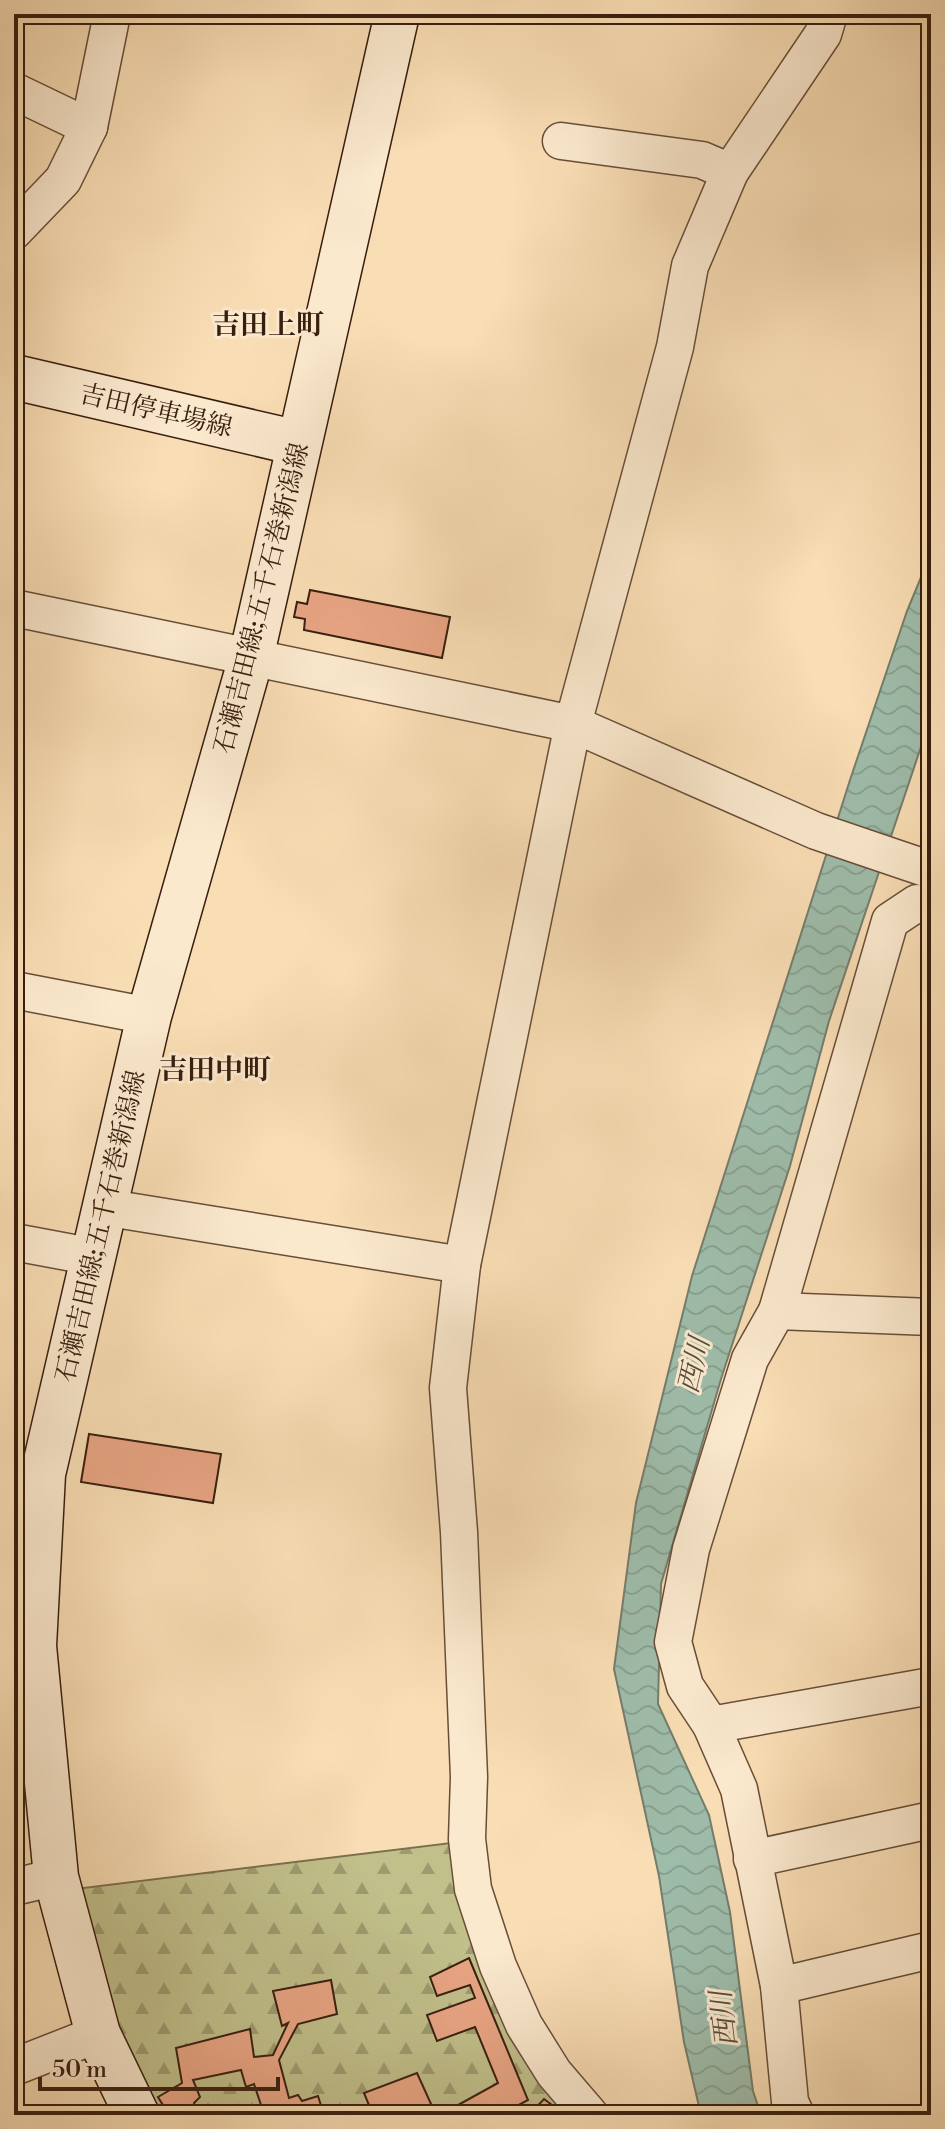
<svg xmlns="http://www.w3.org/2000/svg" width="945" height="2129" font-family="'Libre Bodoni','Noto Serif JP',serif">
<defs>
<pattern id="forest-firs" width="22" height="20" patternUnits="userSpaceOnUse" patternTransform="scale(2)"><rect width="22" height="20" fill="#c1c08b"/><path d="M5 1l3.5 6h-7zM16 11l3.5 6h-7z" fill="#9e9b70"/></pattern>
<pattern id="water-waves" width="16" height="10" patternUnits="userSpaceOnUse" patternTransform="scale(2)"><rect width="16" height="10" fill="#9ebcaa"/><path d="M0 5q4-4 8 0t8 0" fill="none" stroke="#89a191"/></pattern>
</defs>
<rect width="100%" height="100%" fill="#f9ddb4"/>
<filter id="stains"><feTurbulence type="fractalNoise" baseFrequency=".0025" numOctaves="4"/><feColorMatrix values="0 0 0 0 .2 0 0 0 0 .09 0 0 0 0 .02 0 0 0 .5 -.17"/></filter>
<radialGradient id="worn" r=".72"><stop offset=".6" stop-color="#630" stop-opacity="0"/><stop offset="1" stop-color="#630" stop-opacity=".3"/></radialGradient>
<path fill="url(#forest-firs)" stroke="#7c6f4d" stroke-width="2" d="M459,1842L468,1910L600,2115H157L114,2029L75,1889Z"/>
<path fill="url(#water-waves)" stroke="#757d6c" stroke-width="2" d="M931,553V717L829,1021L790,1166L721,1379L661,1584L658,1704L709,1815L730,1912L753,2091L761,2115H701L684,2042L659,1876L614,1669L636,1503L692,1276L850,780L907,611Z"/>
<g fill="#e9a584" stroke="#381e0f" stroke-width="2">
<path d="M310,590L450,617L442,658L304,630L305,619L294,617L297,602L307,604Z"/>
<path d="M89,1434L221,1454L213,1503L81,1482Z"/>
<path d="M469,1958L528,2100L500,2115H440L498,2083L475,2027L437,2041L427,2015L475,1998L470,1985L437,1996L430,1977Z"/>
<path d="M331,1980L337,2014L298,2024L279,2060L289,2098L298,2095L302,2101L318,2096L324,2115H243L262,2108L254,2084L246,2087L241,2070L193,2080L200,2097L194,2103L198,2115H169L158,2097L182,2083L176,2048L250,2029L254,2057L273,2055L288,2023L282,2026L273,1991Z"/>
<path d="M417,2073L436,2115H373L364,2093Z"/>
<path d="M544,2099L560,2111L556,2115H529Z"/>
<path d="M238,2105L241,2115H219L218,2113Z"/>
</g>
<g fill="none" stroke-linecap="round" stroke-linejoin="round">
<g stroke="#684e38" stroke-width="39">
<g id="street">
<path d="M14,91L89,127"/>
<path d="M561,141L702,160L730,172"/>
<path d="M14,231L63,180L89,127L112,14"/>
<path d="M14,608L573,724L816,831L931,870"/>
<path d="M14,990L149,1016"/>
<path d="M103,1207L462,1265"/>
<path d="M14,1242L94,1257"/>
<path d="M777,1311L931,1317"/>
<path d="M711,1725L931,1686"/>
<path d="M752,1859L931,1820"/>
<path d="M14,1887L56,1877"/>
<path d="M779,1986L931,1950"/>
<path d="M14,2067L98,2034"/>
<path d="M590,2115L554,2073L524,2025L498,1966L473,1889L467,1839L469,1777L459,1532L448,1388L462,1265L573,724L675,347L690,266L730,172L823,34L829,14"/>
<path d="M796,2115L790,2102L779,1986L739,1789L711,1725L685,1686L673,1642L691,1549L750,1359L777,1311L890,921L917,903L931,908"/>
</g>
</g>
<g stroke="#381e0f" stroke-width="47">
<g id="secondary">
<path d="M14,377L298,443"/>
<path d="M137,2115L98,2034L56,1877L34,1646L43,1474L149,1016L251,658L397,14"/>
</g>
</g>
<use href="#street" stroke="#fbe9ce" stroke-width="36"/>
<use href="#secondary" stroke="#fbe9ce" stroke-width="44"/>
</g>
<g text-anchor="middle" stroke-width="6" stroke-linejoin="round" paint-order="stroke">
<g font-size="26" fill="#381e0f" stroke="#fbe9ce">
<text transform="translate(156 410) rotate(13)" y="9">吉田停車場線</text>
<text transform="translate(261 598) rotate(-76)" y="9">石瀬吉田線;五千石巻新潟線</text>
<text transform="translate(100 1226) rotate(-77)" y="9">石瀬吉田線;五千石巻新潟線</text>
</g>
<g font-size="28" font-weight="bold" fill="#381e0f" stroke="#fbe9ce">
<text x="268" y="334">吉田上町</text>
<text x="215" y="1079">吉田中町</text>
</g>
<g font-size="28" font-style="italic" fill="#574d3e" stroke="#fbe9ce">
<text transform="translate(693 1365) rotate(-77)" y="10">西川</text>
<text transform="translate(723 2019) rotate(-97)" y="10">西川</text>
</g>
</g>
<rect width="945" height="2129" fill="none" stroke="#f9ddb4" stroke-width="48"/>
<rect x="16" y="16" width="913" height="2097" fill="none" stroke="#381e0f" stroke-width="4"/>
<rect x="24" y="24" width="897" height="2081" fill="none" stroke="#381e0f" stroke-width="2"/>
<path d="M40 2077v12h238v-12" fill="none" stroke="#381e0f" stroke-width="4"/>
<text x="52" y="2077" font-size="24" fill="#381e0f" stroke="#fbe9ce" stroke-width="6" paint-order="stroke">50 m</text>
<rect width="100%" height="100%" filter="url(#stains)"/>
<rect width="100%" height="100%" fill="url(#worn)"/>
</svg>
